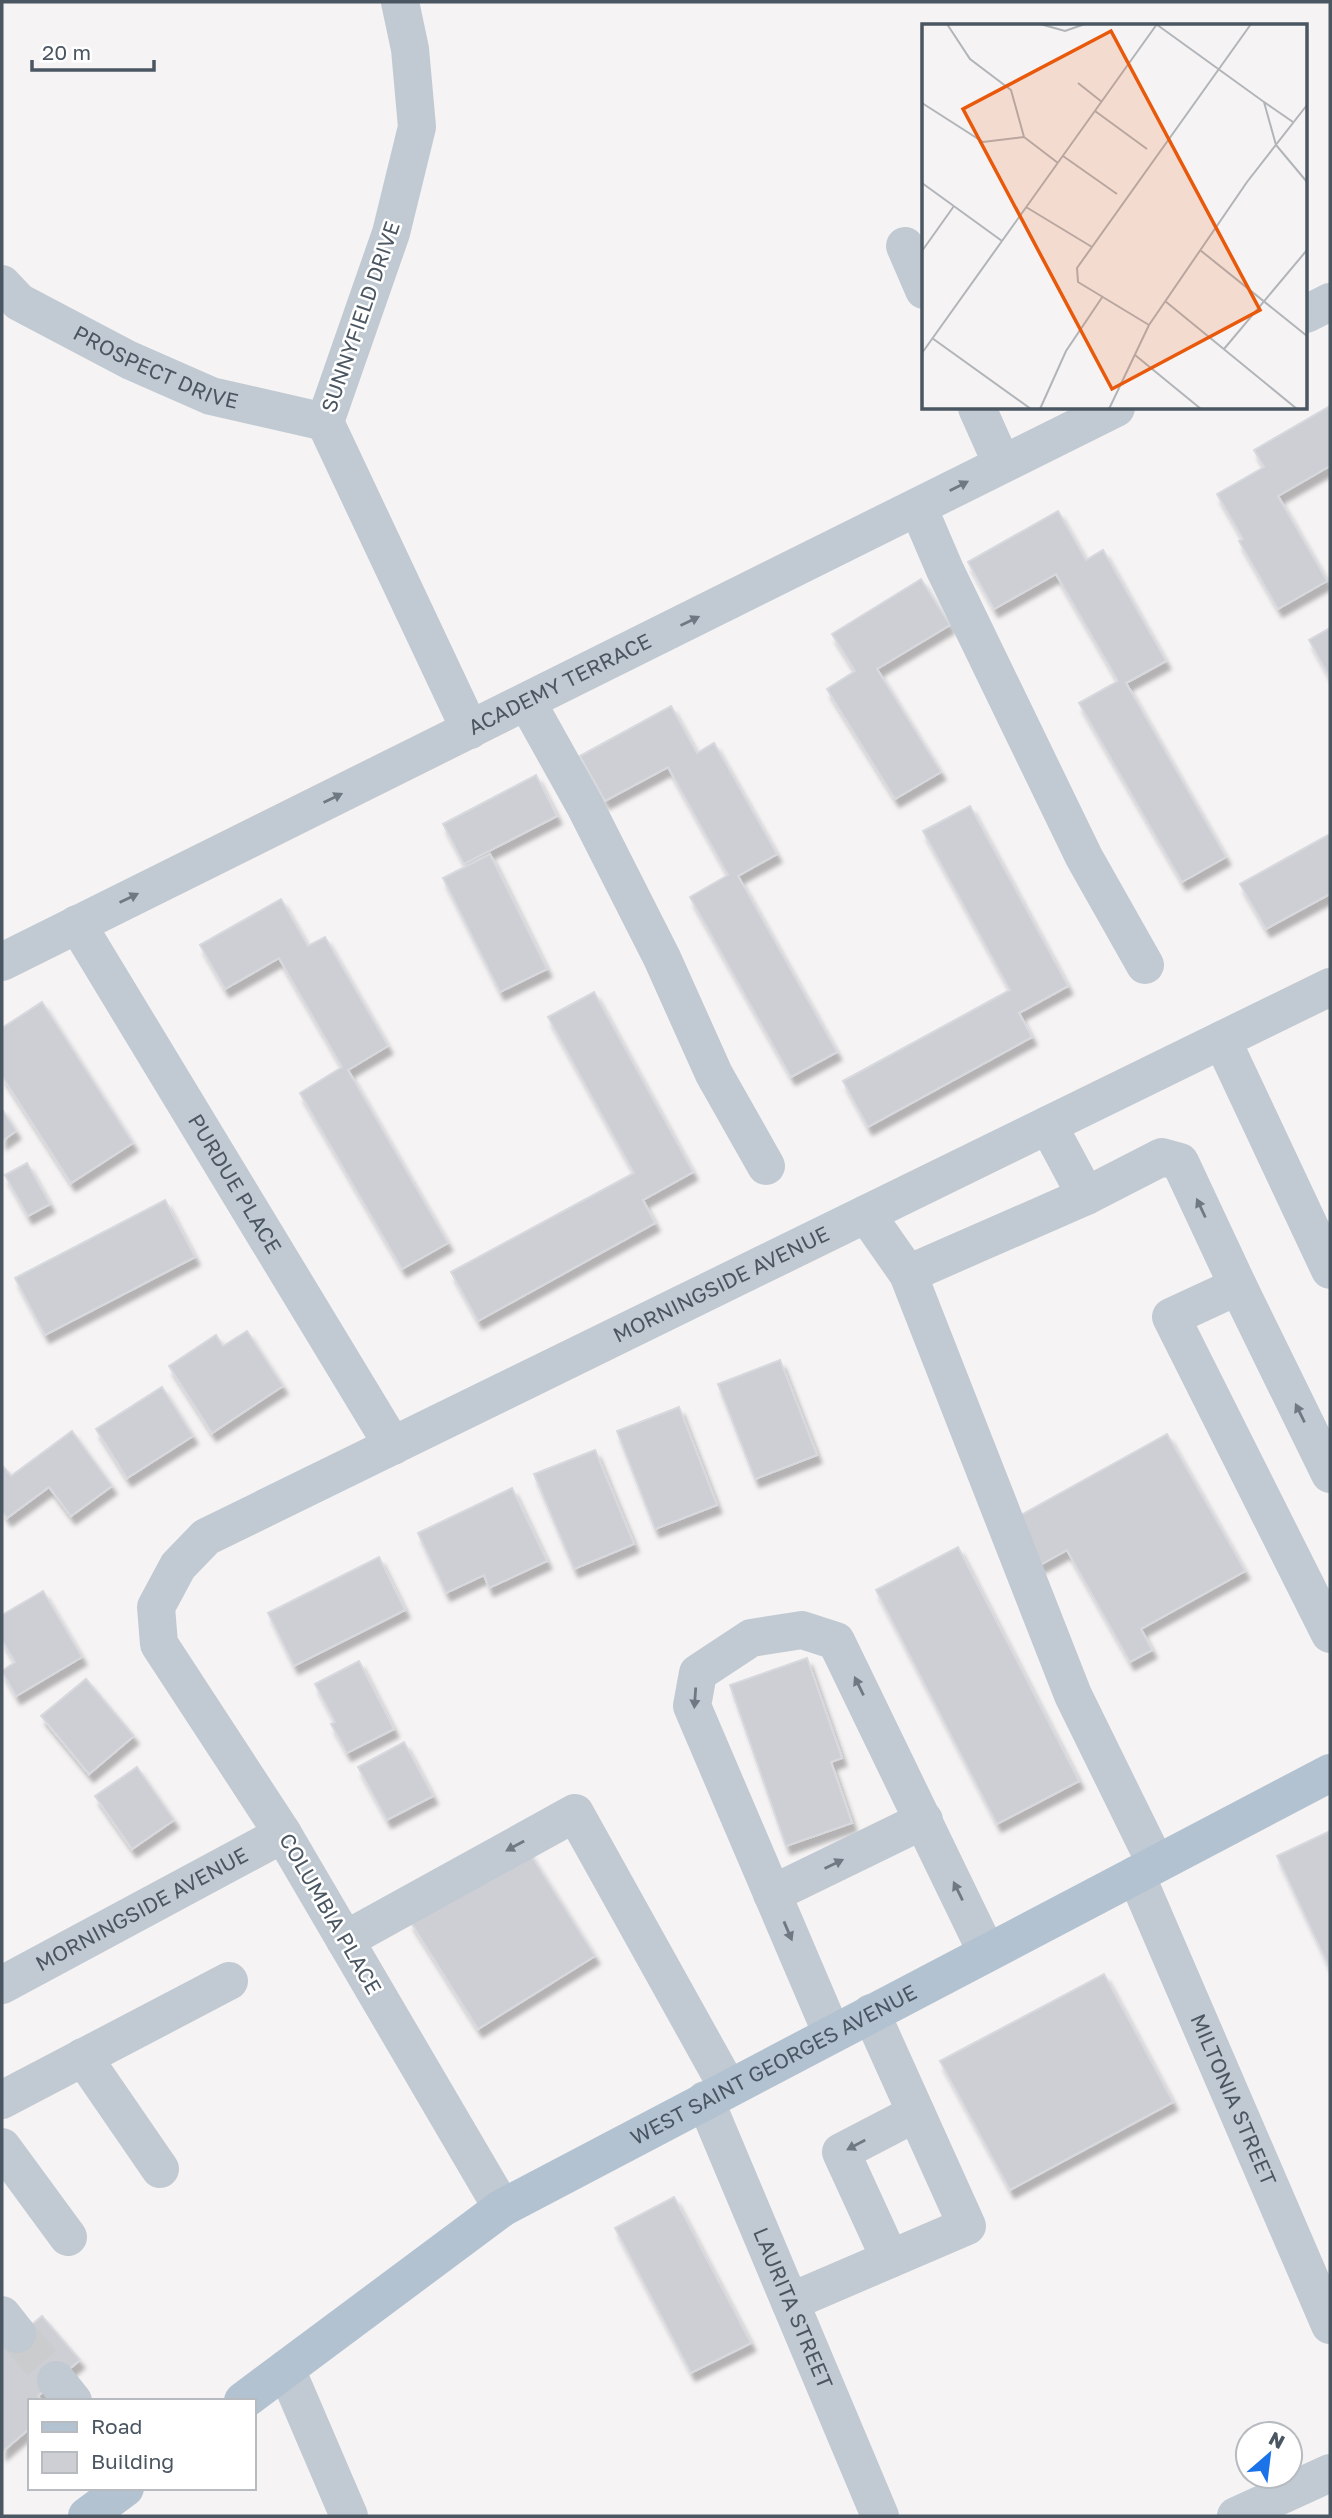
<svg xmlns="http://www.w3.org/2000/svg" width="1332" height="2518" font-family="'Golos Text',sans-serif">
<defs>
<filter id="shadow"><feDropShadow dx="4.5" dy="8" stdDeviation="2" flood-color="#0004"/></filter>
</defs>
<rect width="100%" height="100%" fill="#f5f3f3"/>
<g fill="#cdcfd5" stroke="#d7d9de" stroke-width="2" filter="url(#shadow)">
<path d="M1330,406V466L1278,496L1327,581L1278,609L1239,541L1243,539L1217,494L1264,467L1254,450Z"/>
<path d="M1058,511L1086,560L1103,550L1166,661L1126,683L1226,857L1182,882L1079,703L1118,681L1056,574L994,609L968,562Z"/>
<path d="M921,579L950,625L877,669L941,772L895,799L827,689L855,671L832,634Z"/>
<path d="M1330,628V678L1309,640Z"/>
<path d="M671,706L697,753L714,743L777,854L738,876L837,1052L791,1077L690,897L728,875L668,767L605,801L580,756Z"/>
<path d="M536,775L557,816L464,864L443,824Z"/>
<path d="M970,806L1068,986L1019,1013L1032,1037L868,1127L843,1081L1010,990L923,831Z"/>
<path d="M1330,834V894L1266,929L1240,884Z"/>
<path d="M490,854L547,969L500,992L443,878Z"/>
<path d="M281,899L308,946L325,937L388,1046L348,1070L448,1243L402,1269L300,1093L342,1067L279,958L225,989L200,945Z"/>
<path d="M594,992L693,1172L643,1200L655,1223L478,1321L451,1272L634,1173L548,1017Z"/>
<path d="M42,1002L133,1143L71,1183L2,1076V1028Z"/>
<path d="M2,1109L16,1131L2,1141Z"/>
<path d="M27,1163L50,1204L28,1216L5,1175Z"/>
<path d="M165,1200L195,1257L45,1335L15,1278Z"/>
<path d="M247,1331L283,1386L212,1433L169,1366L216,1335L223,1346Z"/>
<path d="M780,1360L817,1455L755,1479L718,1384Z"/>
<path d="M162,1387L193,1436L127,1478L96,1429Z"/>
<path d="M679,1407L717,1505L655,1529L617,1431Z"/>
<path d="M72,1431L112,1486L71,1516L49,1487L7,1518L2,1511V1465L11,1476Z"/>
<path d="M1167,1434L1245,1571L1141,1629L1152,1650L1130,1662L1067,1550L1040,1565L1014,1519Z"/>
<path d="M595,1450L634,1544L574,1569L534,1474Z"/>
<path d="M512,1488L547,1561L489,1588L484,1575L446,1593L418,1533Z"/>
<path d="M958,1547L1079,1781L997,1824L876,1590Z"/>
<path d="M379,1557L405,1610L294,1666L268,1613Z"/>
<path d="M43,1591L82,1657L16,1696L2,1671L15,1662L2,1640V1615Z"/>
<path d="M807,1658L842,1758L831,1762L852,1823L786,1846L730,1685Z"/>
<path d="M359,1661L394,1729L347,1753L331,1724L335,1722L315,1684Z"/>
<path d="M86,1679L134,1736L89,1774L41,1716Z"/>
<path d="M404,1742L433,1796L387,1820L358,1767Z"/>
<path d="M137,1767L174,1820L132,1849L95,1796Z"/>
<path d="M1330,1831V1969L1277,1856Z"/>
<path d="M527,1849L595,1956L478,2029L410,1921Z"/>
<path d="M1104,1974L1173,2102L1010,2190L940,2061Z"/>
<path d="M674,2197L751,2343L691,2373L615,2228Z"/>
<path d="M42,2316L80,2360L38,2396L42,2401H30V2428L2,2452V2338L8,2345Z"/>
</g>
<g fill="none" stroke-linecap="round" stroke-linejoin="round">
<path stroke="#caccce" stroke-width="38" stroke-dasharray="38 19" stroke-linecap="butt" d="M17,2334L56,2380"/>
<g stroke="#c1cad2" stroke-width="38">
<path d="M400,2L410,49L417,127L391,233L325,422L470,730"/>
<path d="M905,246L924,290"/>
<path id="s1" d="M2,284L19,302L129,360L211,396L325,422"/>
<path d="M1306,314L1330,302"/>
<path d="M977,408L1002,464"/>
<path d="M918,507L945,570L1084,857L1145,965"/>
<path d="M527,702L585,806L662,958L714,1074L766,1166"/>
<path id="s2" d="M77,924L393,1446"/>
<path id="s3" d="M2,962L1116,408"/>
<path d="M1222,1040L1330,1270"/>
<path d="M1048,1125L1086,1196L1162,1157L1180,1162L1238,1286L1330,1474"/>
<path d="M866,1214L908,1274L1073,1695L1156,1864"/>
<path d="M908,1274L1086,1196"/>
<path d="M1238,1286L1171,1317L1330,1634"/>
<path id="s4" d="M1136,1875L1330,2325"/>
<path d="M772,1894L924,1820"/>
<path d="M345,1940L575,1813L728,2088"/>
<path id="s5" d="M2,1985L283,1834"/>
<path d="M832,2034L692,1706L698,1673L751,1638L802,1630L836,1641L987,1953"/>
<path d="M83,2057L160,2169"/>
<path d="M2,2100L229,1981"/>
<path id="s6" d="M705,2100L880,2516"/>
<path d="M2,2147L68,2237"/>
<path id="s7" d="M502,2208L283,1834L159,1644L156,1607L178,1566L206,1537L1330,987"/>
<path d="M890,2259L841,2152L916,2113"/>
<path d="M790,2302L967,2226L871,2013"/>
<path d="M2,2315L17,2334"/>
<path d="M286,2369L349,2516"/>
<path d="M56,2380L73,2401"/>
<path d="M1236,2516L1330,2473"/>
</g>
<g stroke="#b3c2d1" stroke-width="38">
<path id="s8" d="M243,2401L502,2208L1330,1773"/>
<path d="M87,2516L125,2488"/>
</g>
</g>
<defs><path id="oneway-solid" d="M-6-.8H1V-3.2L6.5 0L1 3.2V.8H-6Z" transform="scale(1.75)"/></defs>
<g fill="#6e7983">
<use href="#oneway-solid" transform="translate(959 486) rotate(-27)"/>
<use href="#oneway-solid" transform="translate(690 621) rotate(-26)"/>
<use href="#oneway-solid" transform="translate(333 798) rotate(-26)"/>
<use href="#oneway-solid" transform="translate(129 898) rotate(-26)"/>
<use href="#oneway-solid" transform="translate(1201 1208) rotate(-115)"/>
<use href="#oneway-solid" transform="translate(1300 1413) rotate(-116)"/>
<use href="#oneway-solid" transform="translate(859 1686) rotate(-116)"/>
<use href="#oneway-solid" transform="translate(695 1698) rotate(94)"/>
<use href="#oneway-solid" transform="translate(515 1846) rotate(151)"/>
<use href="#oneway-solid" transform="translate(834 1864) rotate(-26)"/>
<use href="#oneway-solid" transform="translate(958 1891) rotate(-116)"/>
<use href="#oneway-solid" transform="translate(788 1931) rotate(67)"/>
<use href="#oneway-solid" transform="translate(856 2145) rotate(152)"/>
</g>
<g text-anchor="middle" stroke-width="5" stroke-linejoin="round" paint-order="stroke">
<g font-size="21" fill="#4a5661" stroke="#fff">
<text transform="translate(361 317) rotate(-71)" y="7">SUNNYFIELD DRIVE</text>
<text dy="7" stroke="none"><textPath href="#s1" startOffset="177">PROSPECT DRIVE</textPath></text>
<text dy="7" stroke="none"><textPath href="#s3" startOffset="623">ACADEMY TERRACE</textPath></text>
<text dy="7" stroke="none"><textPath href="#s2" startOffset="304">PURDUE PLACE</textPath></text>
<text dy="7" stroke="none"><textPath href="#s7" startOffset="1358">MORNINGSIDE AVENUE</textPath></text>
<text dy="7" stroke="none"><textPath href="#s5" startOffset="159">MORNINGSIDE AVENUE</textPath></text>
<text transform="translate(330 1914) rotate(60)" y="7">COLUMBIA PLACE</text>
<text dy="7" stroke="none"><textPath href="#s8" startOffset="630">WEST SAINT GEORGES AVENUE</textPath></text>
<text dy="7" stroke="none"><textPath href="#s4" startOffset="245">MILTONIA STREET</textPath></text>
<text dy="7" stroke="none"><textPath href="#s6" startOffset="226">LAURITA STREET</textPath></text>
</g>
</g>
<g transform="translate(922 24)">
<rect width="385" height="385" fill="#f5f3f3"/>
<path fill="none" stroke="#b1b4b9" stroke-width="2" d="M25,0L48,35L89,66L102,113L136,139M118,0L143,7L163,0M234,0L342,78L354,121L385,158M156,59L180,78M342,78L371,98M0,79L61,118L102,113M173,87L225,125M141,132L195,170M0,159L80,217M104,183L170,223M278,226L385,312M0,227L32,182M243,277L375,385M227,301L156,258L155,244L329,0M10,314L109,385M302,325L385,226M0,329L235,0M213,331L279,385M118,385L144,327L181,272M187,385L227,301L325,158L385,81"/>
<path fill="#e8590c" fill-opacity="0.15" stroke="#e8590c" stroke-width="3.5" d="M189,7L338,286L190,365L41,85Z"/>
<rect width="385" height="385" fill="none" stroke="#4a5661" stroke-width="3.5"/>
</g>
<rect width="1332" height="2518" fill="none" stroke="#4a5661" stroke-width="7"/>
<rect x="28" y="2399" width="228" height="91" fill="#ffffff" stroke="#b7bbc0" stroke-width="2"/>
<rect x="42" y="2422" width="35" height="10" fill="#b3c2d1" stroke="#b7bbc0" stroke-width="2"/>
<text x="91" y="2434" font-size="21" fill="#4a5661">Road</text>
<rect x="42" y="2452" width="35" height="21" fill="#cdcfd5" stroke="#b7bbc0" stroke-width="2"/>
<text x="91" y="2469" font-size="21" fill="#4a5661">Building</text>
<g transform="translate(1269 2455) rotate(28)"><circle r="33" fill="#ffffff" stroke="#b7bbc0" stroke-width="2"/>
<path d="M0-5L12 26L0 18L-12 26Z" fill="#1a73e8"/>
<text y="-10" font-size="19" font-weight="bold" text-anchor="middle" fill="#4a5661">N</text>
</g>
<path d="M32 60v10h122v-10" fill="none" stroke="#4a5661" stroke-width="3.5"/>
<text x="42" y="60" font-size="21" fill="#4a5661" stroke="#ffffff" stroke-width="5" paint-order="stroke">20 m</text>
</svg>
